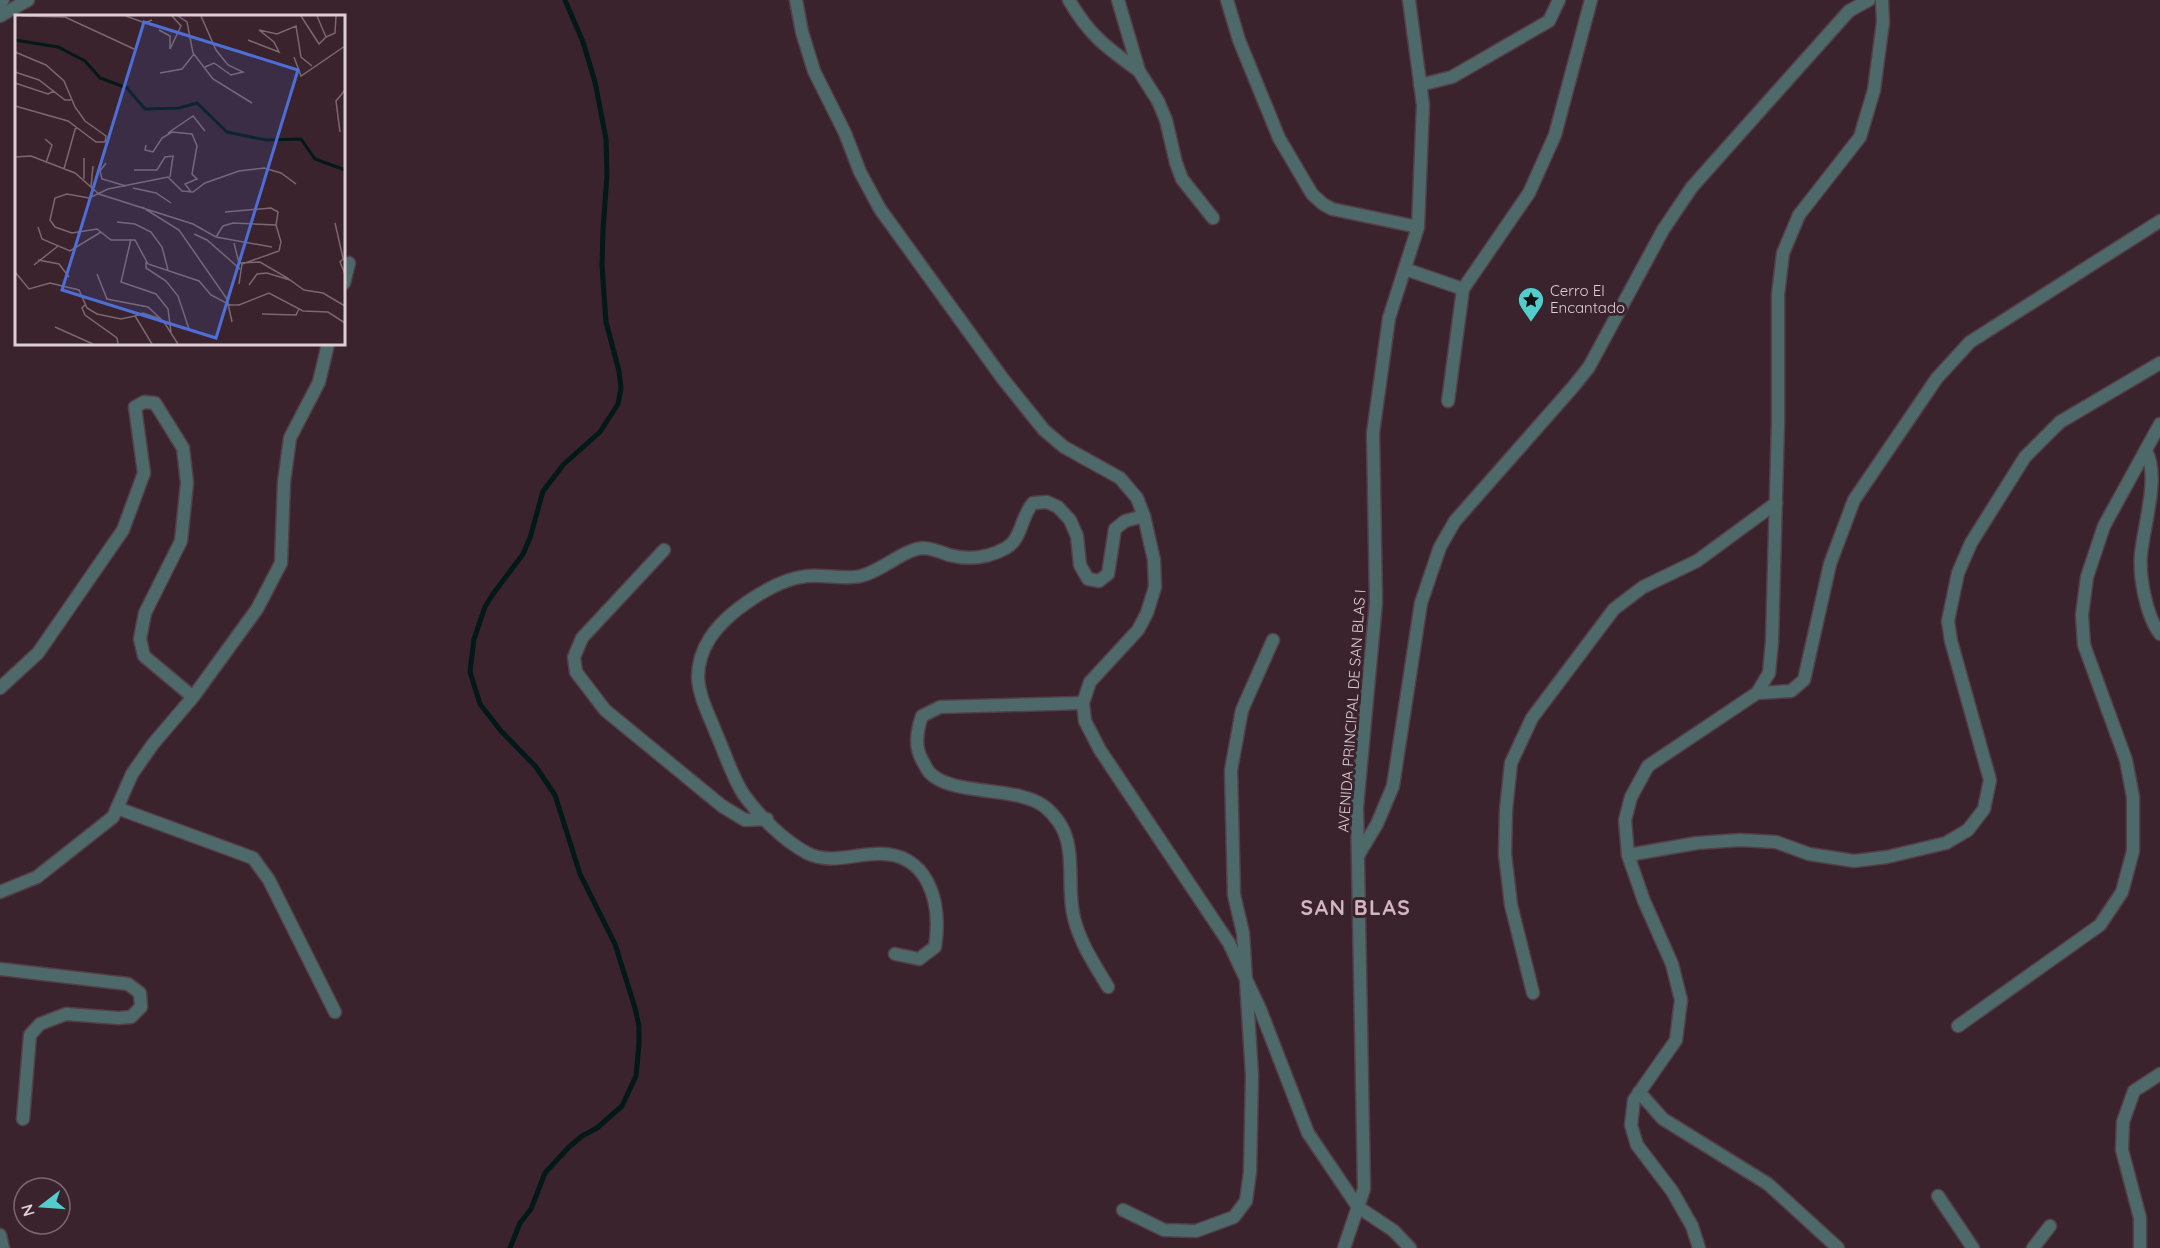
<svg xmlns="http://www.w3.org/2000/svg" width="2160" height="1248" font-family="Quicksand,sans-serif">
<rect width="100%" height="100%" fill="#3a232d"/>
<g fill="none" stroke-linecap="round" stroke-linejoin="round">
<path stroke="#031818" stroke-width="5" d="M510,1248L520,1223L531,1209L545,1173L569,1147L582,1136L597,1128L622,1106L636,1076L639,1044V1026L635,1008L615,944L580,874L555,795L536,767L501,731L480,704L470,672L474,639L485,607L493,594L523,554L530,538L543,491L564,464L600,432L618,404L621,388L619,371L606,322L602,266L603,230L607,175L606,139L595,82L583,42L565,0"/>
<g stroke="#543e48" stroke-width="15">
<g id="minor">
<path d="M796,0L802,32L814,71L845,133L860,172L880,209L1003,379L1044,430L1064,447L1120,478L1137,498L1144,516L1154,560L1155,587L1147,613L1138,630L1090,682L1083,703L1085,721L1100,750L1229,943L1260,1009L1308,1133L1358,1207L1394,1231L1410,1248"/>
<path d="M1069,0C1089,35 1107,48 1139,71"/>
<path d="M1118,0L1139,71L1158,101L1166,120L1176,163L1182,179L1213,218"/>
<path d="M1227,0L1239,40L1279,138L1312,194L1323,204L1332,209L1418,227"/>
<path d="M0,4L3,0"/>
<path d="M0,16L28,0"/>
<path d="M1420,85L1452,77L1549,21L1559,0"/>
<path d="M1405,269L1463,289"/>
<path d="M344,283L349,263"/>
<path d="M1448,401L1463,289L1529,193L1555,135L1591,0"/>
<path d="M2146,451C2160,476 2144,524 2141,554C2139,576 2146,616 2160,634"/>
<path d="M664,550L582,638L574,657L576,672L605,710L722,806L745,820L767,819"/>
<path d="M0,688L38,653L123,530L144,473L135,407L144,402L155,403L183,448L187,483L181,541L145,613L140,639L144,656L193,697"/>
<path d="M1757,693L1791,691L1804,680L1830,564L1854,500L1937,378L1970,342L2160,221"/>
<path d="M1083,703L940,707L922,716C917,730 914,746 922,760C924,763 926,768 929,772C951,797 1018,785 1045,807C1083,838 1064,879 1074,918C1080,943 1095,965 1108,987"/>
<path d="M117,808L253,858L269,880L335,1012"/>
<path d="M1359,854L1377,824L1393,786L1421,603L1440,547L1455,521L1573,387L1589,367L1663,230L1692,187L1849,11L1869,0"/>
<path d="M1628,855L1697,843L1740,840L1776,842L1809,854L1854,861L1887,857L1946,843L1968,830L1984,809L1990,780L1951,641L1948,621L1958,573L1971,543L2025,457L2060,422L2160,363"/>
<path d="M0,892L37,877L113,817L132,774L153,744L193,697L257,609L281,563L284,482L290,438L319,382L328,344"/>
<path d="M895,954L919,959L935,947C942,903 929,850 874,854C851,855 829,864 807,853C783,840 760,817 744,795C732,777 725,753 716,733C709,715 699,697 698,677C698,664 703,649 710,638C727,612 775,579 807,576C824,574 844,580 861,576C882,571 904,549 923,548C931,548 941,552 949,555C968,560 988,558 1006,548C1022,539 1021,516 1033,503L1047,502L1058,507L1070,520L1077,536L1080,565L1088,579L1099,581L1108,574L1115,529L1125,521L1144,516"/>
<path d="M0,969L128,984L140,993L141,1007L131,1017L119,1018L66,1014L40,1024L30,1035L23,1119"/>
<path d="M1533,993L1511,905L1505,854L1506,810L1511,763L1532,718L1614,609L1643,587L1697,561L1776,503"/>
<path d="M1958,1026L2100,925L2122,892L2133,851V797L2126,760L2084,645L2082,615L2087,577L2104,526L2160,424"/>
<path d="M1639,1092L1663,1119L1768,1184L1838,1248"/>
<path d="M1938,1196L1973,1248"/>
<path d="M1123,1210L1164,1230L1196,1231L1234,1217L1246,1201L1250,1172L1252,1075L1243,933L1234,895L1231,770L1242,710L1273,640"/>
<path d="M0,1235L3,1248"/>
<path d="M1344,1248L1364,1189L1357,807L1376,602L1373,433L1389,318L1418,227L1423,105L1409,0"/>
<path d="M1699,1248L1692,1226L1672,1191L1637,1145L1631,1125L1634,1100L1676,1040L1681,1000L1672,964L1644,901L1628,855L1625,820L1631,797L1648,766L1757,693L1769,673L1772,641L1778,422V295L1783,253L1799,215L1860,137L1874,90L1883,22L1882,0"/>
<path d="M2033,1248L2050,1226"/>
<path d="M2140,1248V1218L2122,1150L2123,1122L2134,1091L2160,1074"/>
</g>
</g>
<use href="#minor" stroke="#4e6969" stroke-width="12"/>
</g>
<defs>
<g id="sight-pin" transform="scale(1.35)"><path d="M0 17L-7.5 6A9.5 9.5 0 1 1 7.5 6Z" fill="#52cdcc" stroke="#3a232d"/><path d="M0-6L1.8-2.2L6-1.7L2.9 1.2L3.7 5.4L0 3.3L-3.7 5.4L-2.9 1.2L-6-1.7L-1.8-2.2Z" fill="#111"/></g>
</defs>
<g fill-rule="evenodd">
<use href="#sight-pin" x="1531" y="300"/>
</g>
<g text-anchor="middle" stroke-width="6" stroke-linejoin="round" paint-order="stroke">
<g font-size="15" fill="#ddced4" stroke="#3a232d" text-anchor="start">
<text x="1550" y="296">Cerro El<tspan x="1550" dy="17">Encantado</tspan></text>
</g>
<g font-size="15" fill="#ddced4" stroke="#3a232d">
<text transform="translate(1352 711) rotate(-86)" y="5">AVENIDA PRINCIPAL DE SAN BLAS I</text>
</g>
<g font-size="21" font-weight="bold" letter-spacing="1.5" fill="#d3b5c1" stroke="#3a232d">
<text x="1356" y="915">SAN BLAS</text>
</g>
</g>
<g transform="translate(15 15)">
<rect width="330" height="330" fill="#3a232d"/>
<path fill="none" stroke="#031818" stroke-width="3" d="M0,25L43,32L70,46L85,63L112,73L130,94L164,93L182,88L212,117L251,125L286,124L300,144L330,155"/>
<path fill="none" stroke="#7b6770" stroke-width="1.5" d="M7,1L50,2L119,34M111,1L130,8L137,5M163,1L172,7L178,38L198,64L237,88M186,1L201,35L213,50L228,57L216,60L199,48L190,52M286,1L304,29L311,22L302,1M144,15L155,21V34L166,11L157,1M311,22L320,18L321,1M233,25L264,37L259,27L244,15L262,19L281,11L286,42L297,51M0,37L31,50L49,66L60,92L70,106L91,121L90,127H81L53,106L0,91M279,42L286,61L330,31M0,57L24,65L50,85H56M145,58L167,54L179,39M0,68L33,79L39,76M325,117L321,86L330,75M153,118L178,101L190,116M30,124L37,130L31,148M131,130L130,135L138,137L147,123L157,117L177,119L182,131L177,159L182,164L170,169L176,177M0,142L16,141L60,158L84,179L178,209L201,222L257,232M69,143V164M91,148L85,156L87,164L111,171M49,154L61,111M119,155H142L150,142L158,141L155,162M281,169L266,158L249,153L224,156L190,168L178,177L167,176L153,162L93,174L74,183L52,179L40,183L35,205L40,212L57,218L82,214L96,225H120L133,249L184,266L196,280L215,290H224L254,278L288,296L313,297L330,308M76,172L78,151M118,173L141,178L156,188M127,192L164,215L212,284L217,307M210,197L256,193L263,197L261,210M102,207L120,209L136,217L147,232L153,255M320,208L328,243M23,212L27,224L55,236L86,217M179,219L192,225L225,254M201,222L208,211L218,208L261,210L266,227L264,236L227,249L224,269M116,224L106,267L141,279L153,294L156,317M219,228L224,248L245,247L274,264M329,243L325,247L330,259M23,245L44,249L54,262M131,247V253L151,266L163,281L174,314M19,250L43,231M0,257L14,274L35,268L64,275L72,293L82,299L106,304L120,301M82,259L92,284L133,292L149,307L163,329M234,270L242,259L252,258L275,265L289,275L308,278L330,291M71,289L67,293L70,300L102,323L103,329M247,299L281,300L284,294M40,312L78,329M137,329L120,301L128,298L146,304"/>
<path fill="#4d6ed7" fill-opacity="0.15" stroke="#4d6ed7" stroke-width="3" d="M129,7L283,55L201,323L47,275Z"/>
<rect width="330" height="330" fill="none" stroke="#ddced4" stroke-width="3"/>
</g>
<g transform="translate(42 1206) rotate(253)"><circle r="28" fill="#3a232d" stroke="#7b6770" stroke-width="1.5"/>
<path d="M0-4.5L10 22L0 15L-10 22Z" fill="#52cdcc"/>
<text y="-9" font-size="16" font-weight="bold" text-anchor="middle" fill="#ddced4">N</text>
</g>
</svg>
